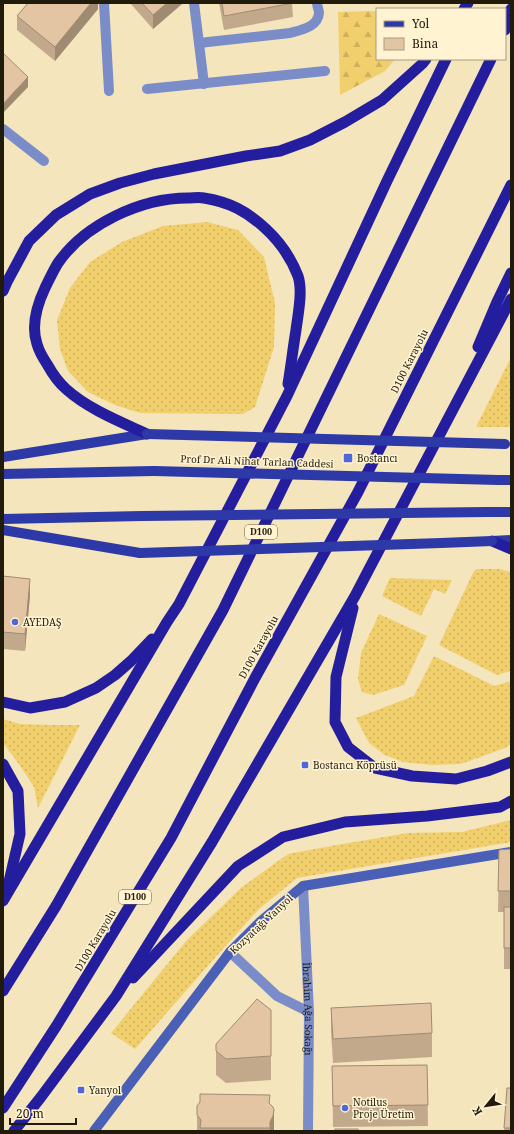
<svg xmlns="http://www.w3.org/2000/svg" width="514" height="1134" font-family="'Noto Serif',serif">
<defs>
<pattern id="grass-dots" width="8" height="8" patternUnits="userSpaceOnUse"><rect width="8" height="8" fill="#f1cf6d"/><path d="M2 2h.1M6 6h.1" fill="none" stroke="#ceb15d" stroke-width="1.8" stroke-linecap="round"/></pattern>
<pattern id="forest-firs" width="22" height="20" patternUnits="userSpaceOnUse"><rect width="22" height="20" fill="#f1cf6d"/><path d="M5 1l3.5 6h-7zM16 11l3.5 6h-7z" fill="#ceb15d"/></pattern>
</defs>
<rect width="100%" height="100%" fill="#f4e5bc"/>
<g fill="url(#grass-dots)">
<path d="M207,222L238,230L264,257L275,303L274,347L255,407L243,414L140,413L115,405L88,392L68,371L60,349L57,320L70,288L90,262L122,242L163,226Z"/>
<path d="M511,357V427H476Z"/>
<path d="M476,569H499L511,572V671L497,675L439,645L473,573Z"/>
<path d="M390,578L452,580L445,594L434,589L421,616L382,596Z"/>
<path d="M379,614L427,636L404,685L373,695L362,692L358,679L361,653Z"/>
<path d="M434,656L494,686L511,681V744L505,748L461,764L432,765L403,762L385,755L369,743L356,718L414,696Z"/>
<path d="M3,719L20,724L50,725H80L38,808L34,787L19,764L3,743Z"/>
<path d="M511,820V842L297,878L259,909L212,961L135,1049L111,1033L187,940L242,887L288,854L331,846L408,833L462,832Z"/>
</g>
<path fill="url(#forest-firs)" d="M377,11V59H395L385,71L340,95L338,12Z"/>
<g fill="none" stroke-linecap="round" stroke-linejoin="round">
<g stroke="#7b8dc9" stroke-width="10">
<path d="M104,3L109,91"/>
<path d="M194,3L204,84"/>
<path d="M199,43L290,33C301,30 318,27 319,13C319,10 317,6 317,3"/>
<path d="M147,89L325,71"/>
<path d="M3,129L44,161"/>
</g>
<g stroke="#7b8dc9" stroke-width="10">
<path id="s1" d="M303,886L309,1012L308,1131"/>
<path d="M230,952L277,996L309,1012"/>
</g>
<path stroke="#4a5fb6" stroke-width="10" d="M94,1131L230,952L261,921L303,886L511,852"/>
<g stroke="#2c39a6" stroke-width="10">
<path d="M3,457L147,434"/>
<path d="M3,474L154,471"/>
<path d="M498,480H511"/>
<path d="M487,512H511"/>
<path d="M3,519L142,516"/>
<path d="M3,530L140,553"/>
<path d="M492,541L511,540"/>
</g>
<g stroke="#241e9f" stroke-width="11">
<path d="M464,9L468,3"/>
<path d="M505,30L511,9"/>
<path d="M3,291L7,282L29,241L56,215L90,194L120,183L154,174L246,156L280,151L310,140L345,122L382,100L422,64L426,59"/>
<path d="M478,347L497,302L511,273"/>
<path d="M147,434C121,422 88,409 66,389C58,382 52,373 47,364C43,358 39,351 37,344C31,326 37,305 45,288C49,280 53,271 58,263C85,224 141,198 188,198C193,198 199,197 204,198C229,202 247,211 266,229C280,242 291,258 298,276C303,291 298,314 296,330C293,348 291,366 288,384"/>
<path d="M492,541L511,549"/>
<path d="M353,608L336,677L335,722L348,747L375,768L412,776L456,779L487,771L511,762"/>
<path d="M3,702L30,708L65,702L96,688L115,675L131,661L152,639"/>
<path d="M3,764L18,791L20,834L8,886"/>
<path d="M3,901L167,622L179,604L287,396L387,181L446,59"/>
<path d="M133,978L238,866L283,837L345,822L427,816L500,807L511,801"/>
<path d="M3,991L56,906L223,610L491,59"/>
<path d="M3,1108L57,1025L171,838L255,678L358,492L511,185"/>
<path d="M14,1131L41,1097L116,996L212,842L355,596L368,571L511,299"/>
</g>
<g stroke="#2c39a6" stroke-width="10">
<path d="M147,434L505,444"/>
<path d="M154,471L498,480"/>
<path d="M142,516L487,512"/>
<path d="M140,553L441,543L492,541"/>
</g>
</g>
<g fill="#c3a98c">
<path d="M98,3V9L55,61L17,30V16Z"/>
<path d="M130,3H183L153,29Z"/>
<path d="M219,3H292L293,17L224,30Z"/>
<path d="M3,576L30,595L25,651L3,649Z"/>
<path d="M511,849V969H504V912H498L499,850Z"/>
<path d="M331,1008L432,1033V1057L333,1063L331,1032Z"/>
<path d="M271,1010V1080L226,1083L216,1075V1051Z"/>
<path d="M427,1065L428,1126L333,1127L332,1066Z"/>
<path d="M507,1088H511V1131H504Z"/>
<path d="M270,1103L274,1131H197V1115Z"/>
</g>
<g fill="#9f8a72">
<path d="M91,3H98V9L55,61V47Z"/>
<path d="M167,3H183L153,29V15Z"/>
<path d="M28,77V87L3,113V104Z"/>
<path d="M30,579V595L25,651V634Z"/>
<path d="M274,1110V1131H270V1122Z"/>
</g>
<g fill="#e3c5a3" stroke="#9f8a72">
<path d="M28,3H91L55,47L17,16Z"/>
<path d="M142,3H167L153,15Z"/>
<path d="M222,3H293L224,16Z"/>
<path d="M3,53L28,77L3,104Z"/>
<path d="M3,576L30,579L25,634L3,632Z"/>
<path d="M511,849V891H498L499,850Z"/>
<rect x="504" y="907" width="7" height="41"/>
<path d="M257,999L271,1010V1056L226,1059L216,1051V1044Z"/>
<path d="M431,1003L432,1033L333,1039L331,1008Z"/>
<path d="M427,1065L428,1105L333,1106L332,1066Z"/>
<path d="M507,1088H511V1128H504Z"/>
<path d="M200,1094L270,1095L269,1103L273,1107L274,1110L273,1116L270,1122V1128H200L201,1120L197,1115V1106L200,1102Z"/>
<rect x="335" y="1129" width="23" height="2"/>
</g>
<g fill="#5067dc" stroke="#fff3d1" stroke-width="1.5">
<rect x="343" y="453" width="10" height="10" rx="2"/>
<circle cx="15" cy="622" r="4"/>
<rect x="301" y="761" width="8" height="8" rx="2"/>
<rect x="77" y="1086" width="8" height="8" rx="2"/>
<circle cx="345" cy="1108" r="4"/>
</g>
<g text-anchor="middle" stroke-width="3" stroke-linejoin="round" paint-order="stroke">
<g fill="#fff3d1" stroke="#635c46" stroke-width="1">
<rect x="245" y="525" width="32" height="14" rx="3"/>
<rect x="119" y="890" width="32" height="14" rx="3"/>
</g>
<g font-size="9" font-weight="bold" fill="#201b0b">
<text x="261" y="535">D100</text>
<text x="135" y="900">D100</text>
</g>
<g font-size="10" fill="#201b0b" stroke="#fff3d1">
<text transform="translate(409 361) rotate(-63)" y="4">D100 Karayolu</text>
<text transform="translate(257 461) rotate(2)" y="4">Prof Dr Ali Nihat Tarlan Caddesi</text>
<text transform="translate(258 647) rotate(-61)" y="4">D100 Karayolu</text>
<text transform="translate(261 924) rotate(-43)" y="4">Kozyatağı Yanyol</text>
<text transform="translate(95 940) rotate(-59)" y="4">D100 Karayolu</text>
<text dy="4" stroke="none"><textPath href="#s1" startOffset="123">İbrahim Ağa Sokağı</textPath></text>
</g>
<g font-size="10" fill="#201b0b" stroke="#fff3d1" text-anchor="start">
<text x="357" y="462">Bostancı</text>
<text x="23" y="626">AYEDAŞ</text>
<text x="313" y="769">Bostancı Köprüsü</text>
<text x="89" y="1094">Yanyol</text>
<text x="353" y="1106">Notilus<tspan x="353" dy="12">Proje Üretim</tspan></text>
</g>
</g>
<rect width="514" height="1134" fill="none" stroke="#201b0b" stroke-width="8"/>
<rect x="376" y="8" width="130" height="52" fill="#fff3d1" stroke="#a69d82"/>
<rect x="384" y="21" width="20" height="6" fill="#2c39a6" stroke="#a69d82"/>
<text x="412" y="28" font-size="12" fill="#201b0b">Yol</text>
<rect x="384" y="38" width="20" height="12" fill="#e3c5a3" stroke="#a69d82"/>
<text x="412" y="48" font-size="12" fill="#201b0b">Bina</text>
<g transform="translate(486 1106) rotate(240)" stroke="#fff3d1" stroke-width="3" paint-order="stroke">
<path d="M0-3L7 15L0 10L-7 15Z" fill="#201b0b"/>
<text y="-6" font-size="11" font-weight="bold" text-anchor="middle" fill="#201b0b">K</text>
</g>
<path d="M10 1118v6h66v-6" fill="none" stroke="#201b0b" stroke-width="2"/>
<text x="16" y="1118" font-size="12" fill="#201b0b" stroke="#fff3d1" stroke-width="3" paint-order="stroke">20 m</text>
</svg>
